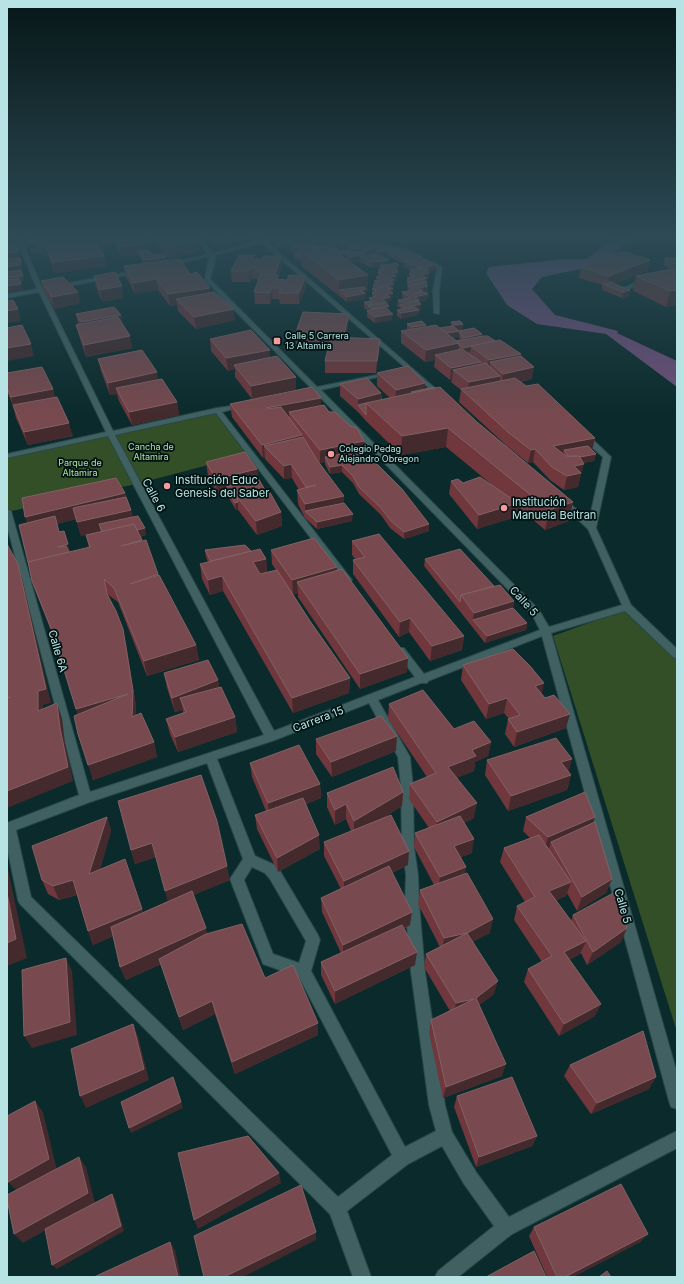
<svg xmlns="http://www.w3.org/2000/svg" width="684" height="1284" font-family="Inter,sans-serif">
<rect width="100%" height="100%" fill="#0a2a2b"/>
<g fill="#324f28">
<path d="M217,410L250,454L136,484L7,512V456Z"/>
<path d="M627,609L677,657V1032L553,636Z"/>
</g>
<path fill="#714f7c" d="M615,236H634L600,265L542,277L532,289L555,315L618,331L617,333L677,361V387L606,334L537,324L507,305L486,273L489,267L565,259H587Z"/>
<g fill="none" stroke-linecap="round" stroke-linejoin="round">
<g stroke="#264849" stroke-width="2">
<g id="minor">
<path d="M15,236H20L42,288L139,270L142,272L44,291L113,431L217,408L245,404V406L222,412L352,580L347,583L344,582L216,413L115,435L274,731L415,677L396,652L395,650L396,648H404L424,674L540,630L532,614L314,391H309L308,390L311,388L205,280L209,256L168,266V264L208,254L193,236H198L213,253L276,236H285L267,242L443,395V397H439L262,243L215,255V261L210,279L317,387L391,372V374L321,390L539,610L549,627L622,605L588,529L558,501L562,499H565L589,521L603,457L581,438V434H587L611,457L596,528L631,605L677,649V659L673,657L625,611L551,633L677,1073V1109L671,1107L669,1101L542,636L428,681L427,683H421L378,700L410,757L413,787L414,847L418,875L419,903L425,972L445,1105L452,1132L476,1172L509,1217L677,1131V1148L512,1234L458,1277H435L438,1271L494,1226L464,1184L442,1146L408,1164L347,1211L371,1277H353L330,1214L20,904L18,900L7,847V823L79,795L7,526V509L11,511L90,792L264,735L108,436L7,458V454L106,432L39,292L7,298V294L37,289ZM369,703L398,757L401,787L402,847L406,875L405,903L411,972L429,1105L436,1131L405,1147L311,971L320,940L318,935L280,871L275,865L255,856L217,759L275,740ZM207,763L243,859L230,879L263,964L299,977L392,1155L338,1197L31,897L16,830L90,802ZM252,867L265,873L270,879L306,941L299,963L273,954L244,880Z"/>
<path d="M116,236H132L96,241L94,240Z"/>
<path d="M330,236H341L399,248L442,267L439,291V314L434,313L433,291L437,269L396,250Z"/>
<path d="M646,277L649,279L648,280L629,289L624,288Z"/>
</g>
</g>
<use href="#minor" fill="#416061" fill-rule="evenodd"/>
</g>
<g fill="#70373c" fill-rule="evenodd">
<path d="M23,236H109L112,249L101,250L104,256L106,266L55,273L48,256H43L40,253L31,254L28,243Z"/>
<path d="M112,236H140L146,250L153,255L166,260L190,274L211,293L235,320L196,329L178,311L177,305L170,306L158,290L135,294L126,277L124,266L144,264L139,255L121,257L114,242Z"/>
<path d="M151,236H194L198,241L199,251L170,259L151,238Z"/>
<path d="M203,236H222L226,246L214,248L207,238H205Z"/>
<path d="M234,236H264V240L257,241L254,240V241L243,244L234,239Z"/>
<path d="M287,236H330L366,244L395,248V249L421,260L436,270L429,272V279H427L428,292H425L428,294L427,300L418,302L421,304V310L419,311L418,315L401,319L397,316V310H400V308L397,306L398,300L404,299L402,297V292L408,291L407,284V278H409L410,270H411L403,267L404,264L387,256V255L379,256L388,264L399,265V271H397L398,278H396V282H394L393,290L392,299H389V303L387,304L392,320L375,323L367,317V311H368L364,308V302H369V298L372,297L373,285L374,284V281L376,280V277L378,276V270L380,269V267L372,268L359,262V261L350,262L368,275V291H366V295H365V299L347,302L301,266V262L294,259V253H298L290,249L280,250L276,247V242H277V238ZM297,240L301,242H297ZM312,242L316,245L322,244L325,246L318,247L317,246L309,243ZM328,246H331L335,248H340L343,250L347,249L348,250L341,251L332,249Z"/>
<path d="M281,256L282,267L278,279L287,280L306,276V287L299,304H280L279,299H272L270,304H255L254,292L258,282L257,279H252L250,282H232L231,271L255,259H262Z"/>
<path d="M665,258H677V305L666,307L633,291L636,276L674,268H667L663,264Z"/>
<path d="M650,260L648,270L614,284L629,296L622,298L602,290V285L579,278L581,267Z"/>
<path d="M94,276L123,298L102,302L96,287Z"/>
<path d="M41,281L78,292L80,303L55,309L44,292Z"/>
<path d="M76,314L121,315L122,324L132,348L86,357L79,336L76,325L78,324Z"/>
<path d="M349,314L348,325L346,337L379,351L376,373H325V361L329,345L296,344V332Z"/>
<path d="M451,322L463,324L462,330H458L459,331L458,337L453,338L456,341L460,340L459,337V331L482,334V337L495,341L521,354V356L532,379L521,382L595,438L592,450L596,454L594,461L583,463L578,487L564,490L550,480L533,462L528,463L507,446L459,402L461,390L451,382L452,380H450L434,367L435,360L425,362L401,343V331L407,330V324L426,325V327L440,328L451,326Z"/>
<path d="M210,339L270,350V357L296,377V389L252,399L235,377V369L228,371L211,351Z"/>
<path d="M98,359L177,402L179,415L132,425L119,401L117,394L110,395L101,371Z"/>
<path d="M7,373L53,389L55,398L73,436L28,445L16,418L13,406L7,391Z"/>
<path d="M377,373L425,383L424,389L477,422L573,502L569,521L545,530L518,507L516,517L477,529L449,494L451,481L463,483L491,484L446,447L401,455L366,421L358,412L340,396V384L381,393L382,400L390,398L377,386Z"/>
<path d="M230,404L321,406L329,412L364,454L361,455L364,461L429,524V531L404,539L390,528L381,515L359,494L353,483L342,472L330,474L325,464V462L320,463L314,456L344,503L352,521L317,529L305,518L298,504L297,490H299L292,478L284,479L265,459V458H263L232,417Z"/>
<path d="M206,462L257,469L258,479L265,490L281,512L282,526L257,535L239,511L238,510H236L227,495L226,491L217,493L208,476Z"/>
<path d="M125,493L133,517L146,535L140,537L142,541L158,576L196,645L199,660L147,676L118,602L107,594L108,597L126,644L136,706V715L154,742L157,757L93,780L78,715L55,641L37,595L32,581L28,562L27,523ZM76,519L81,536L101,531V532L86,535L89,548L69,552H70L59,532L57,524Z"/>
<path d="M352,541L464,636L462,650L430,661L409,632L399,637L353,574V560H356L352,555Z"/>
<path d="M205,550L251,551L266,559L267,572L276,570L272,564L271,550L337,567V570L407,672L360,689L298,597V593L293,595L310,621L350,678L349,693L293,713L223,591L210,595L202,579L200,564L208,562L206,557Z"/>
<path d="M425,559L494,586L514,601L513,608L527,623L526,630L485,643L424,566Z"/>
<path d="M463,665L542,694L566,728L514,747L505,734L508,719H509L504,713L486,719L461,680Z"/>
<path d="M164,673L218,680L219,688L235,717L237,732L178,752L170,734L166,719L183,713V710L175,712L167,688Z"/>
<path d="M389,704L454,729L491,742L488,756L475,762L474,771L456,778L474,818L464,823L472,853L461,857L465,873L490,933L472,942L494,994L479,1005L502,1076L443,1098L429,1033L431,1020L450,1011L424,967L426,954L440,947L418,904L420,890L434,885L414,847L415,833L429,828L409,799L410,784L427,777L388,719Z"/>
<path d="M316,739L396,751L332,777L316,754Z"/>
<path d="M487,760L568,771L571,775L567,790L508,811L485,775Z"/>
<path d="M250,763L320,784L321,798L306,804L320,849L278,872L257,829L255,815L266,811L252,777Z"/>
<path d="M403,792L402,806L383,818L408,865L392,873L410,925L404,929L415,965L335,1004L321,975V962L341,953L322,912L321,898L341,889L324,856V842L351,831L346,819L335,825L327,807V793Z"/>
<path d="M118,801L230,880L193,895L207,934L265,978L318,1023V1035L235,1074L215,1014L183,1030L161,964L126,980L120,967L113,936L93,945L88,931L77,895L59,900L48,894L42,880L107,817L111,831L100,869L143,912L168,901L156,857L135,864L131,850Z"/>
<path d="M526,817H595L593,823L612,879L606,893L577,911L567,893L566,896L556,900L571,921L573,915L621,942L587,965L581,953L580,954L569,960L595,1016L559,1036L524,982L528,969L542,962L514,920L517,906L525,902L500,862L504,848L530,838L523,831Z"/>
<path d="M570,1065L649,1089L591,1114L564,1076Z"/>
<path d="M457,1096L537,1136L532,1146L476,1167L454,1107Z"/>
<path d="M534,1227L648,1234L640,1242L573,1277H547L529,1236Z"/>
</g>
<g fill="#442a2d">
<path d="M7,236H8L10,242L7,243Z"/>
<path d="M27,236H86L37,243L40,253L31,254Z"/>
<path d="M254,236V241L243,244L242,239Z"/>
<path d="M256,236H264V240L257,241Z"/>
<path d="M312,237V242L305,243V238Z"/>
<path d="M297,238V243H289L290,249L280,250L279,245H281V240Z"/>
<path d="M322,238V244L316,245V239Z"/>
<path d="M110,239L112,249L97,250L95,240Z"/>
<path d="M331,240V246H326V241Z"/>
<path d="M198,241L199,251L170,259L168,248Z"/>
<path d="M225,241L226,246L214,248L213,243Z"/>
<path d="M340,242V248H335V243Z"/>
<path d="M67,243L46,247L48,256H43L40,246Z"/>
<path d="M145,244L146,254L138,251L139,255L121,257L119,247Z"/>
<path d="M347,244V249L343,250V245Z"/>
<path d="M317,246L318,250L315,251L311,248V252L301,251V249Z"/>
<path d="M362,248V253L357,254V249Z"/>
<path d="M376,248V254L366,256V250Z"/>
<path d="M395,248L394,253L387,250V255L379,256L380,251Z"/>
<path d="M19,252L22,262L7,264V253Z"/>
<path d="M346,254V260L337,256Z"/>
<path d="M366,254V259L360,257L359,261L350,262V257Z"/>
<path d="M104,256L106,266L55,273L53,262Z"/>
<path d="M281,256L282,267L278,278L279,286L276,279V272Z"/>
<path d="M166,257L167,262L146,266L145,260Z"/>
<path d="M422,257L421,263H406V260Z"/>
<path d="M389,260L388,265L380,266V267L372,268V262Z"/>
<path d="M650,260L648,270L608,286H607L609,276Z"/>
<path d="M21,265L23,271L7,273V267Z"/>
<path d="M399,265V271H397L398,272V278H396V282H394L393,290L392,299H389V303L386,304L389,306V311L372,315V309L368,307V305L382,303L377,293V287L390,277L394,266Z"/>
<path d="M437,265L436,270L429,272V279H427V286H428V292L423,293L428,294L427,300L418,302L421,304V310L419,311L418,315L401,319V313L404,312V308L402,306V303L415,301L413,290L411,289V281L422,275L426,267Z"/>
<path d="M251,268L252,279L250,282L249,271Z"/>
<path d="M368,275V291H366V295H365V299L347,302V297L339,290V280Z"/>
<path d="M23,276L25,281L7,284V278Z"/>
<path d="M306,276V287L299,304V293Z"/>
<path d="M156,279L158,290L135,294L133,283Z"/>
<path d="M21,284L23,290L7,292V286Z"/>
<path d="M122,286L123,298L102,302L100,290Z"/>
<path d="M210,288L212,299H176L177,305L170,306L168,294Z"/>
<path d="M271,288L272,299L270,304V293Z"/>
<path d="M630,290L629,296L622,298L623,292Z"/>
<path d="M677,290V305L666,307L670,291Z"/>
<path d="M78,292L80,303L55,309L52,297Z"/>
<path d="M18,309L21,321L7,323V311Z"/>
<path d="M234,309L235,320L196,329L194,317Z"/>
<path d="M349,314L348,325L344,346V334Z"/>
<path d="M393,314L392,320L375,323V317Z"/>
<path d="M121,315L123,327L84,334L81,322Z"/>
<path d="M463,324L462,330L454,331L455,325Z"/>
<path d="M426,325V331L412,333V327Z"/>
<path d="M459,331L458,337L443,339V333Z"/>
<path d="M482,334V340L463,344V338Z"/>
<path d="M130,336L132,348L86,357L84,345Z"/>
<path d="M380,339L379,351L376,373L377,361Z"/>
<path d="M459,343L458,355H435V360L425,362L426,350Z"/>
<path d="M31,344L34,356L7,361V348Z"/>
<path d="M471,346L470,352L463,354V348Z"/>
<path d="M270,350V362L234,365L235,369L228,371L226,358Z"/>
<path d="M521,354L519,366L490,362L489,372H487L489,360Z"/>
<path d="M481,362L480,375L453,370L452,380H450L451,368Z"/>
<path d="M534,367L532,379L502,386L503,374Z"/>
<path d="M157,372L159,385L116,388L117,394L110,395L108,383Z"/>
<path d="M500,376L499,388L467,395L469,382Z"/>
<path d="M296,377V389L252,399L251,386Z"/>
<path d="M425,383L424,395L411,392L410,399L395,403L396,390Z"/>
<path d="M53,389L56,402L14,410L11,397Z"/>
<path d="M381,393V406L366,403L358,405V399Z"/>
<path d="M321,398V410L289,412V417L267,421L266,408Z"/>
<path d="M177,402L179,415L132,425L129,412Z"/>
<path d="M69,423L73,436L28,445L24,432Z"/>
<path d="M448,428L446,447L401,455L402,436Z"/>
<path d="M302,435L303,449L264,446L265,458H263L262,445Z"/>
<path d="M595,438L592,451L564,450L562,457L553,446Z"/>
<path d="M364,441V454L327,462L325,457V462L320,463V450Z"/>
<path d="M535,449L533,462L528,463L531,450Z"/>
<path d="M596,454L594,461L569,466L571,459Z"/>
<path d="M291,464L292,478L284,479V466Z"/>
<path d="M584,464L578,487L564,490L567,476L574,466Z"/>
<path d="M342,465V472L330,474V467Z"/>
<path d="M257,469L259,483L226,487V491L217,493L216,479Z"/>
<path d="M125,493L128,506L73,508L76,519L30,531L25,517Z"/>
<path d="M344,496V510L305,511V518V504Z"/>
<path d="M238,502V510H236L235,503Z"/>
<path d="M573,502L569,521L545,530L549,510Z"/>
<path d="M518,503L516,517L477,529L479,515Z"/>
<path d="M131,510L134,524H99L101,531L81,536L77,522Z"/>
<path d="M281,512L282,526L257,535L256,521Z"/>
<path d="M353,514L352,521L317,529V522Z"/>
<path d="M429,524V531L404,539V532Z"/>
<path d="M145,528L146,535L107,545L105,538Z"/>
<path d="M64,531L70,552L60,555Z"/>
<path d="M266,559L267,573L254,576L253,562Z"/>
<path d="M18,564L22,578L51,703L43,705V725L38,711V691Z"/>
<path d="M337,567V581L297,582L298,593L293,595L292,580Z"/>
<path d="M158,574L161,588L130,584Z"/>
<path d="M222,576L223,591L210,595L208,580Z"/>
<path d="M514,601L512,615L473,620L474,613Z"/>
<path d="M410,618L409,632L399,637L400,622Z"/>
<path d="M527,623L526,630L485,643L487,636Z"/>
<path d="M123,629L126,644L136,706V731L132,717Z"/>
<path d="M464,636L462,650L430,661L432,646Z"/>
<path d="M196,645L199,660L147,676L144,661Z"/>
<path d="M408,658L407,672L360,689V674Z"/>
<path d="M350,678L349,693L293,713L292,698Z"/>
<path d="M218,680L220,695L180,698L183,710L175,712L172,698Z"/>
<path d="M544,683L541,698L535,686Z"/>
<path d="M128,694L81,723L76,709Z"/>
<path d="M507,698L504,713L486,719L489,704Z"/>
<path d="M57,703L62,718L65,743L73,781L7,808V791L60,728Z"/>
<path d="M570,714L566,728L514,747L517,732Z"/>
<path d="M235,717L237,732L178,752L175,737Z"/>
<path d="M397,736L396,751L332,777L331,762Z"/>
<path d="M154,742L157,757L93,780L88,765Z"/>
<path d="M491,742L488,756L475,762L474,771L446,782L448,767L472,750Z"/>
<path d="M572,759L568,774L561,762Z"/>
<path d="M571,775L567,790L508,811L511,796Z"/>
<path d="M320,784L321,798L269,818L268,803Z"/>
<path d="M403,792L402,806L354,835V821Z"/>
<path d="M477,803L474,818L435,836L437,822Z"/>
<path d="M346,804V819L335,825V810Z"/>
<path d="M107,817L111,831L95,888L89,874Z"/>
<path d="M595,817L590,831L551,842L549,849L544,851L548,837Z"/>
<path d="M319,835L320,849L278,872L277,858Z"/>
<path d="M474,839L472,853L452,860L454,846Z"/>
<path d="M152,843L156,857L135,864L131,850Z"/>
<path d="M409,851L408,865L344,895V881Z"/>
<path d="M7,865L27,958L7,966Z"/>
<path d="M227,866L230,880L169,905L165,891Z"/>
<path d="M466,867L464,881L438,891L440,877Z"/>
<path d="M612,879L606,893L577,911L582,897Z"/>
<path d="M73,880L79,894L59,900L53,886Z"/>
<path d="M571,882L566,896L544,904L549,891Z"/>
<path d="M142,909L146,922L93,945L88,931Z"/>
<path d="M412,912L410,925L343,958V945Z"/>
<path d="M493,919L490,933L464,947L467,933Z"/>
<path d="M206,928L209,941L126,980L120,967Z"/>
<path d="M627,928L621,942L587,965L593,952Z"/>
<path d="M467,933L442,951L444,938Z"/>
<path d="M586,941L580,954L559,965L564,952Z"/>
<path d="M417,952L415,965L335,1004V991Z"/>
<path d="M66,958L72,971L77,1035L32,1048L24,1036Z"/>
<path d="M498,981L494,994L473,1010L476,998Z"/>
<path d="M474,999L453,1016L456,1003Z"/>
<path d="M212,1001L215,1014L183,1030L179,1017Z"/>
<path d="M601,1004L595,1016L559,1036L564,1024Z"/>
<path d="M318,1023V1035L235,1074L232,1062Z"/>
<path d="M133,1024L138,1036L149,1080L86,1108L80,1096Z"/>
<path d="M506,1064L502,1076L443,1098L446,1087Z"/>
<path d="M173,1077L183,1108L131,1133L129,1128Z"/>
<path d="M656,1077L649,1089L591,1114L597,1103Z"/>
<path d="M35,1101L43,1112L57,1170L17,1191L8,1182Z"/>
<path d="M537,1136L532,1146L476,1167L479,1157Z"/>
<path d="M79,1157L86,1167L95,1203L23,1243L14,1234Z"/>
<path d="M279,1173L281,1183L198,1229L194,1220Z"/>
<path d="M112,1194L115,1198L124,1231L57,1269L52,1265Z"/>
<path d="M316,1232V1240L243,1277H224Z"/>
<path d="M648,1234L640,1242L573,1277H565Z"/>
<path d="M170,1242L175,1250L181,1277H178Z"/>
</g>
<g fill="#78494e" stroke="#826265">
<path d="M70,236H109L110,239L95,240L104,256L53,262L46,247L67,243L40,246L37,243L28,244L27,241Z"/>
<path d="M114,236H140L145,244L119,247Z"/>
<path d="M157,236H194L198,241L168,248Z"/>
<path d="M208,236H222L225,241L213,243Z"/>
<path d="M238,236H253L242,239Z"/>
<path d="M287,236H294L297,238L281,240L277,238Z"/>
<path d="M301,236H330L331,237L338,236L342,239H355L366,244L373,243L376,245L383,244L387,247L392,246L395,248L380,251L376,248L366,250L362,248L357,249L347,244L343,245L340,242L335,243L331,240L326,241L322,238L316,239L312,237L305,238Z"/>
<path d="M292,240L296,243L306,241L317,246L301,249L289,243L279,245L276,242Z"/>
<path d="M17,243L19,252L7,253V244Z"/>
<path d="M327,245L331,248L328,246L313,249L311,248Z"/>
<path d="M328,246L368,275L339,280L301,251Z"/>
<path d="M336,248L341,251L349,250L353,253L361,251L366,254L350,257L346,254L340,255L332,249Z"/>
<path d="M403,248L422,257L406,260L387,250Z"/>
<path d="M148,250L153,255L163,254L166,257L145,260L138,251Z"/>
<path d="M623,251L650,260L609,276L581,267Z"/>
<path d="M301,252V257L294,253Z"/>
<path d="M376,254L381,257H384L389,260L372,262L360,257Z"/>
<path d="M239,255H255L253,259H262L264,256H281L276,272H258L257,268H251L249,271H231Z"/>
<path d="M20,258L21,265L7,267V259Z"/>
<path d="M665,258H677V263H668Z"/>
<path d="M180,259L190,274L197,272L210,288L168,294L156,279L133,283L124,266Z"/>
<path d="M419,259L423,261L427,260L431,263L434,262L437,265L426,267L429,270H425L429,273L422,275L427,278L411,281L407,278L414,277L409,274L415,273L410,270L422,268L404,262Z"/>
<path d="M396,263L399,265L394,266L397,269L395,270L398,272L392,273L396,276L390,277L394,280L390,281L394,284L377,287L373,285L378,284L374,281L381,280L376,277L383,275L378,273L382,272L378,270L384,268L380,266Z"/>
<path d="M677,268V290L670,291L636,276Z"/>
<path d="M21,270L23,276L7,278V272Z"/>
<path d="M115,272L122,286L100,290L94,276Z"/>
<path d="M261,274L278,275L276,279L287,280L289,275L306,276L299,293H279L281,288H271L270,293L254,292Z"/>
<path d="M63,277L78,292L52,297L41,281Z"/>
<path d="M19,278L21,284L7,286V280Z"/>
<path d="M424,279L427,282L411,285L407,282Z"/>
<path d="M610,282L630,290L623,292L603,284Z"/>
<path d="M425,283L428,286L419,288L423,291L415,293L424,292L428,294L415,297L419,300L402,303L398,300L411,298L402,292L413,290L408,286Z"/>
<path d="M389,286L393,289H388L393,293L386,294L390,297L382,299L386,302L368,305L364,302L373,301L369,298L376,296L372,293L377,292L372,289Z"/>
<path d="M364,287L366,289L360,291L365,293L347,297L339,290Z"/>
<path d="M214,292L234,309L194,317L176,299Z"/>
<path d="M13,300L18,309L7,311V301Z"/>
<path d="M418,301L421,304L404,308L400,305Z"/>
<path d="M386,303L389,306L372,309L368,306Z"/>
<path d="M114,307L121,315L81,322L76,314Z"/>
<path d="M385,307L393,314L375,317L367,311Z"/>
<path d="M415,307L419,310L401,313L397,310Z"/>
<path d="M303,312L349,314L344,334L296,332Z"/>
<path d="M118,317L130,336L84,345L76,325Z"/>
<path d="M422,321L426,325L412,327L407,324Z"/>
<path d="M460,321L463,324L455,325L451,322Z"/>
<path d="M22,325L31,344L7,348V328Z"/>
<path d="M436,325L459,343L426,350L401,331Z"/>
<path d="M453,326L459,331L446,333L440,328Z"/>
<path d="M474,328L482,334L463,338L459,331Z"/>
<path d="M251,330L270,350L226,358L210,339Z"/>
<path d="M483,336H488L495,341L463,348L459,345V343L456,341Z"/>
<path d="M331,337L380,339L377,361H325Z"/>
<path d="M500,340L521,354L489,360L471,346Z"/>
<path d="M462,349L481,362L451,368L435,355Z"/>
<path d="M142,350L157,372L108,383L98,359Z"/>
<path d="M277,356L296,377L251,386L234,365Z"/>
<path d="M521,356L534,367L503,374L490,362Z"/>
<path d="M486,363L500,376L469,382L453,370Z"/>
<path d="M408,366L425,383L396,390L377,373Z"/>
<path d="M42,367L53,389L11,397L7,388V373Z"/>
<path d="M367,378L381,393L358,399L340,384Z"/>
<path d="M515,378L526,386L538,384L595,438L553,446L566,456H579L584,464L574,466L581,473L567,476L552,467L535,449L531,450L509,433L461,389Z"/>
<path d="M162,379L177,402L129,412L116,388Z"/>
<path d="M312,387L321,398L266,408L267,409L281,407L302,435L262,445L230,404Z"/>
<path d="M434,387L435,388L412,393L411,392Z"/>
<path d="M440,387L477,422L573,502L549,510L448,428L402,436L366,403Z"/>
<path d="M57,397L69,423L24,432L13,405Z"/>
<path d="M366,403V415L358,405Z"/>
<path d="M324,405L329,412H335L350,426L357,428L364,441L320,450L289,412Z"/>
<path d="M303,437L317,460L344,496L305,504L297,490L316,485L306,487L291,464L284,466L264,446Z"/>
<path d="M588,446L596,454L580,457L579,456H568L564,450Z"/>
<path d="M358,451L364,461L373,460L402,489L429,524L404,532L391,521L381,508L359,487L353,476L342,465L330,467L325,457Z"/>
<path d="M245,452L257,469L216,479L206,462Z"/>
<path d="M480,477L518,503L479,515L451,481L458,479L463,483Z"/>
<path d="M116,478L125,493L25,517L22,498Z"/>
<path d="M258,478L265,490L237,497L238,502L235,503L226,487Z"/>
<path d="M268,489L281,512L256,521L237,497Z"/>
<path d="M126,497L131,510L77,522L73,508Z"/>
<path d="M344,503L353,514L317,522L305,511Z"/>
<path d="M55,516L59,532L64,531L68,544L58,547L66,546L69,552L28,562L19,525Z"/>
<path d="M138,516L145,528L137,530L134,524L102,532L99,524Z"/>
<path d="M134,524L142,540L121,546L146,540L158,574L130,584L159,575L196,645L144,661L114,588L104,579L107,594L116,611L123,629L133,691L132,717L141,713L154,742L88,765L78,734L74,716L128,694L76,709L51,628L32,581L28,562L90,547L86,535Z"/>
<path d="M379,534L464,636L432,646L410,618L400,622L353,560L365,557L352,541Z"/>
<path d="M314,538L337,567L292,580L271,550Z"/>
<path d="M7,544L18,564L46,689L38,691V711L57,703L60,728L68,767L7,791V698L10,697L7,698Z"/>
<path d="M245,545L251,551L211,561L205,550Z"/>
<path d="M260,549L266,559L253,562L260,574L277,570L310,621L350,678L292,698L222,576L208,580L200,564Z"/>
<path d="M460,549L494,586L461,595L460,602L425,559Z"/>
<path d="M342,569L408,658L360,674L297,582Z"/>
<path d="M500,585L514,601L474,613L461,595Z"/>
<path d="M513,608L527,623L487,636L473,620Z"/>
<path d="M513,649L530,666L544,683L535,686L545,698L554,695L570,714L517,732L508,719L520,715L507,698L489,704L463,665Z"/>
<path d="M208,660L218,680L172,698L164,673Z"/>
<path d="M221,687L235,717L175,737L166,719L186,712L180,698Z"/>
<path d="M423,690L454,729L474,721L491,742L472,750L476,756L448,767L477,803L437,822L410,784L436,773L389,704Z"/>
<path d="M381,716L397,736L331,762L316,739Z"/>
<path d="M556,738L572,759L561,762L571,775L511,796L487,760Z"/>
<path d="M299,745L320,784L268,803L250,763Z"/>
<path d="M393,767L403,792L354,821L346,804L335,810L327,793Z"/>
<path d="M201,775L217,821L227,866L165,891L152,843L131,850L118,801Z"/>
<path d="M585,792L595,817L548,837L526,817Z"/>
<path d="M303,798L319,835L277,858L255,815Z"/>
<path d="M391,815L409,851L344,881L324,842Z"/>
<path d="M460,816L474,839L454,846L466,867L440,877L415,833Z"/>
<path d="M107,817L89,874L125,859L142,909L88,931L73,880L53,886L42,880L32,846Z"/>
<path d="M595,822L612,879L582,897L551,842Z"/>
<path d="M539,835L571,882L549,891L586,941L564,952L601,1004L564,1024L528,969L552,956L517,906L535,897L504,848Z"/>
<path d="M389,866L412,912L343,945L321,898Z"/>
<path d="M467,873L493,919L467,933L498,981L476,998L506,1064L446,1087L431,1020L474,999L456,1003L426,954L467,933L444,938L420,890Z"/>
<path d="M192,891L206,928L120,967L111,927Z"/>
<path d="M617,891L627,928L593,952L573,915Z"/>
<path d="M7,893L16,939L7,943Z"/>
<path d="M242,924L265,978L293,965L318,1023L232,1062L212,1001L179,1017L159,959L206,934Z"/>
<path d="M402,925L417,952L335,991L321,962Z"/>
<path d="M66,958L70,1022L24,1036L22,970Z"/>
<path d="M133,1024L144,1069L80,1096L71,1049Z"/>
<path d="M643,1031L656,1077L597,1103L570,1065Z"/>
<path d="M173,1077L181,1102L129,1128L121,1102Z"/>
<path d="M512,1077L537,1136L479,1157L457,1096Z"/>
<path d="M35,1101L49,1159L8,1182L7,1178V1116Z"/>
<path d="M248,1136L279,1173L194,1220L178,1153Z"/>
<path d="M79,1157L88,1193L14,1234L7,1199V1195Z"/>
<path d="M621,1184L648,1234L565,1277H557L534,1227Z"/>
<path d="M301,1185L316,1232L224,1277H204L194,1236Z"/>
<path d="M112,1194L121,1226L52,1265L45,1229Z"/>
<path d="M170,1242L178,1277H94Z"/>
<path d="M534,1251L546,1277H486Z"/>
<path d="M607,1271L611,1277H599Z"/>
</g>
<linearGradient id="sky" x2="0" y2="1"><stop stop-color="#061718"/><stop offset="0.57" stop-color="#2d4a55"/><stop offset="1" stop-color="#2d4a55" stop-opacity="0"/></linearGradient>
<rect width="684" height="416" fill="url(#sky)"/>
<g fill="#f59b9d" stroke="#001212" stroke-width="1.5">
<rect x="273" y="337" width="8" height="8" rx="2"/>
<circle cx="331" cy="454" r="4"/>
<circle cx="167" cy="486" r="4"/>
<circle cx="504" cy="508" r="4"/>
</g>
<g text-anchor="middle" stroke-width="3.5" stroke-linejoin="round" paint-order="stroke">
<g font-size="9" fill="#b7e3e4" stroke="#001212" text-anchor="start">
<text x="285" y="339">Calle 5 Carrera<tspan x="285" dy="10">13 Altamira</tspan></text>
<text x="339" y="452">Colegio Pedag<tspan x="339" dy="10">Alejandro Obregon</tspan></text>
</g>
<g font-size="9" fill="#b1e69e" stroke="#001212">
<text x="151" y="450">Cancha de<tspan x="151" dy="10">Altamira</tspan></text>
<text x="80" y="466">Parque de<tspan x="80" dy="10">Altamira</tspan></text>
</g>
<g font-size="11" fill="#b7e3e4" stroke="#001212" text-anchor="start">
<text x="175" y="484">Institución Educ<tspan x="175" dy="13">Genesis del Saber</tspan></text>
<text x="512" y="506">Institución<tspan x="512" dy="13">Manuela Beltran</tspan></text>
</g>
<g font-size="11" fill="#b7e3e4" stroke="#001212">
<text transform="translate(154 495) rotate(62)" y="4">Calle 6</text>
<text transform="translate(524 601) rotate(48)" y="4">Calle 5</text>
<text transform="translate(58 651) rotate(74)" y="4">Calle 6A</text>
<text transform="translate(318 719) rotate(-21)" y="4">Carrera 15</text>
<text transform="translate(623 906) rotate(74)" y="4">Calle 5</text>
</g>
</g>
<rect width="684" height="1284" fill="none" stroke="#b7e3e4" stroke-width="16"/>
</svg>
